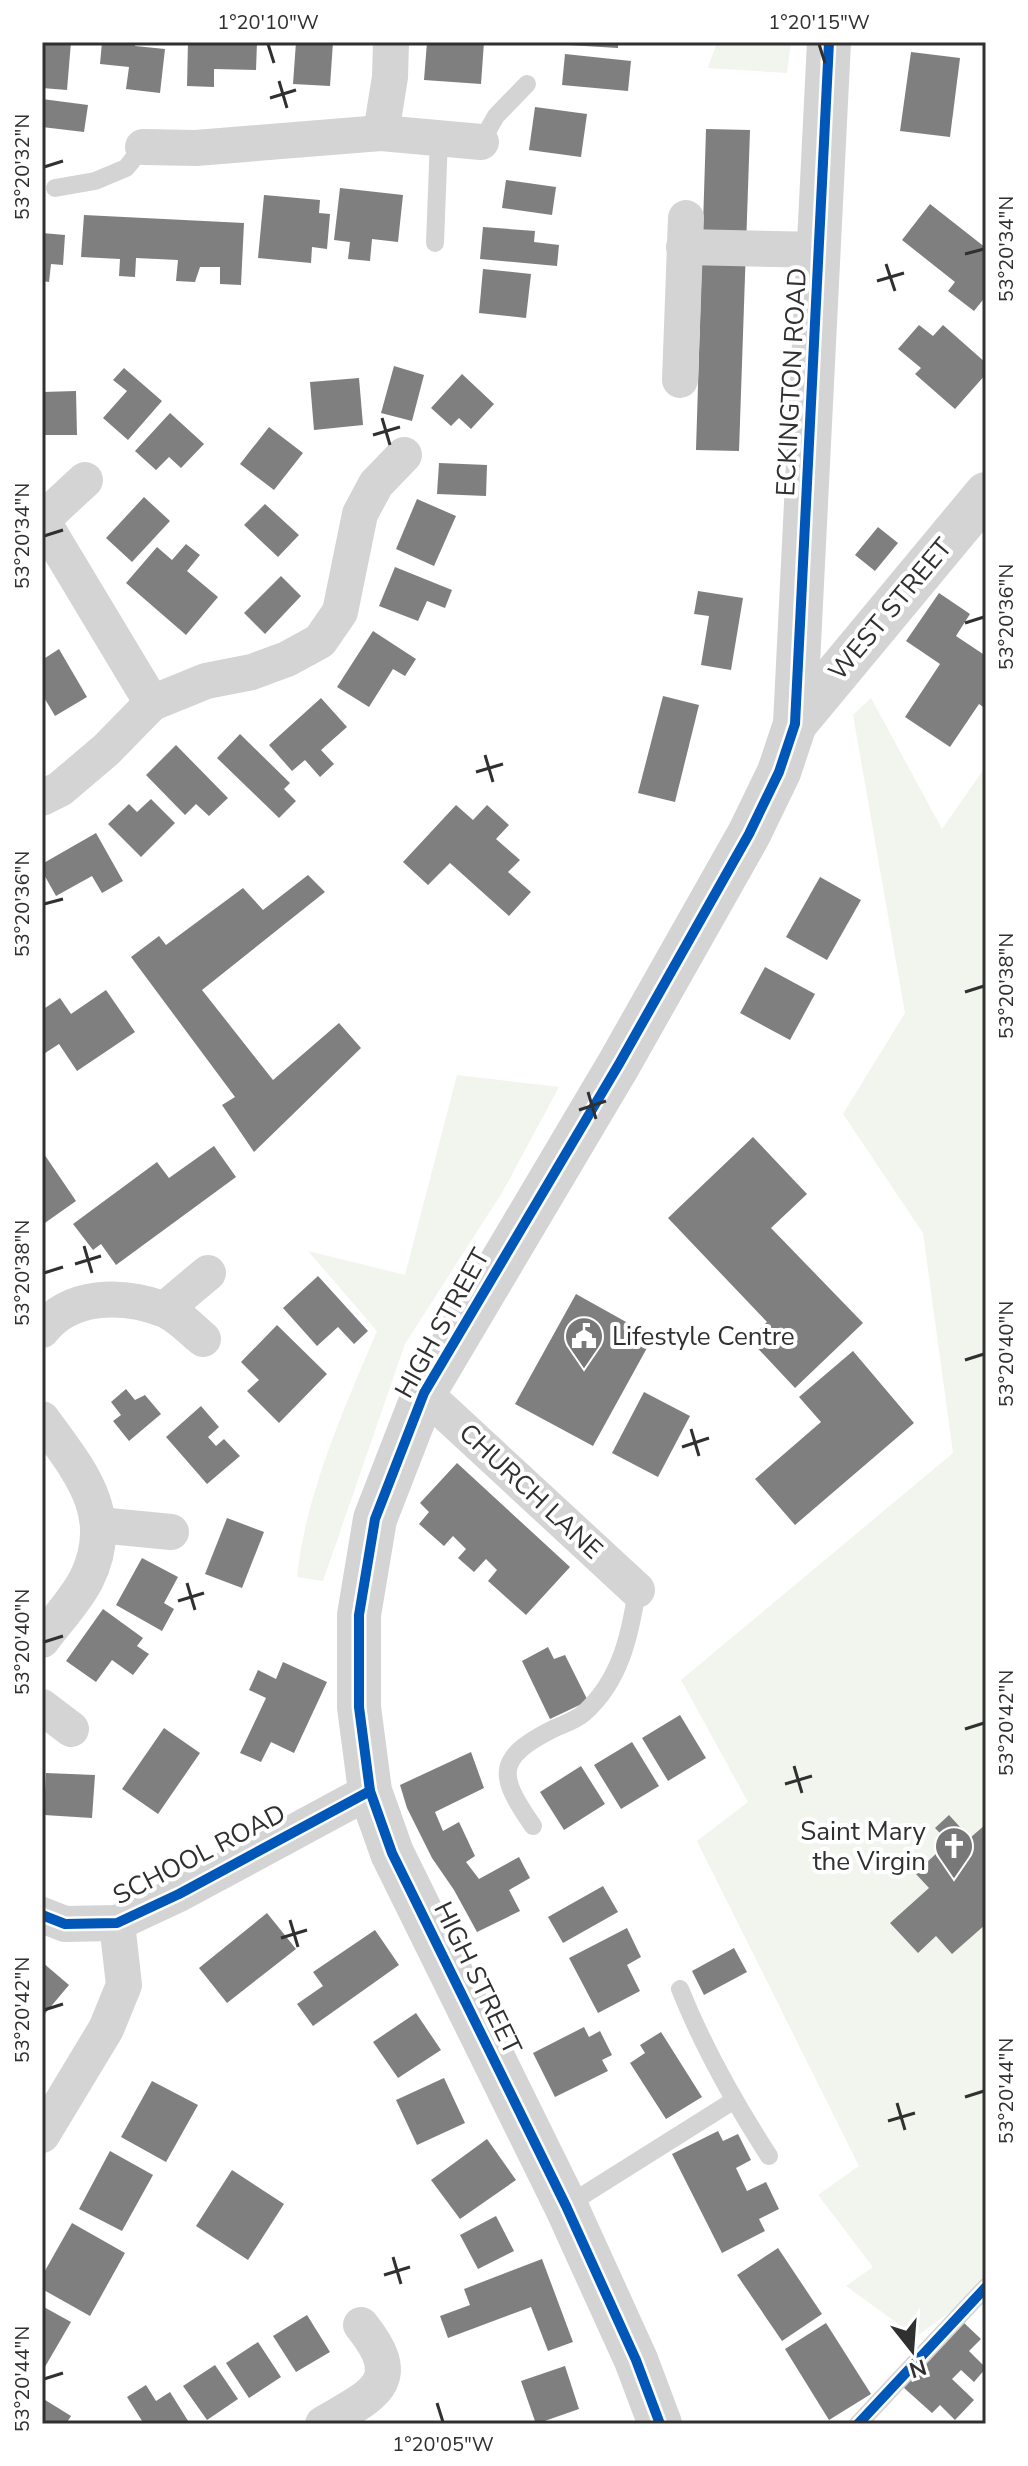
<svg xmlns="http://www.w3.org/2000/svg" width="1028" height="2466" font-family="'Nunito Sans',sans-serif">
<rect width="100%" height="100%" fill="#fff"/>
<g fill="#f1f5ed">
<path d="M717,42H791L787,73L708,68Z"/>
<path d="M871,698L942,829L986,766V2278L972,2296L916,2337L846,2286L873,2267L818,2195L859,2166L697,1841L748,1802L681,1680L953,1453L923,1233L843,1114L905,1013L853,715Z"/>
<path d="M457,1075L559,1087L503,1191L405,1344L323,1581L297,1577C305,1496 345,1406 377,1331L308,1251L405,1275Z"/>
</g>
<g fill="#7f7f7f">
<path d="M42,42H71L67,90L42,88Z"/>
<path d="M102,42H135V46L165,49L160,93L126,89L129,67L100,64Z"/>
<path d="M188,42H257L256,70L214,69V87L187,86Z"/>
<path d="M296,42H333L330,86L293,84Z"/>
<path d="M427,42H484L481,84L424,80Z"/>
<path d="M568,42H618V48L568,45Z"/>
<path d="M911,52L960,58L950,137L900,131Z"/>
<path d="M565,54L631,61L628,91L562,85Z"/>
<path d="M42,99L88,105L84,132L42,127Z"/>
<path d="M535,107L587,114L581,157L529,150Z"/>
<path d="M706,129L750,130L739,451L696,450Z"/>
<path d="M506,180L556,187L552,215L502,208Z"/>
<path d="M340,188L403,195L398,242L372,239L370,261L348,259L350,242L334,240Z"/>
<path d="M264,195L320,200L319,213L330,214L327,249L312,247L311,263L258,258Z"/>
<path d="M930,204L986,248V296L974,311L948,291L955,282L902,240Z"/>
<path d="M84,215L244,223L241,285L220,284V267H200L195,282L176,281L178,260L136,258L135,277L119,276L120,259L81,257Z"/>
<path d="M483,227L535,231L534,242L559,245L557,266L480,259Z"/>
<path d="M42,233L65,235L63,265L51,264L49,282L42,281Z"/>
<path d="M483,269L531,274L526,318L479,313Z"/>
<path d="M919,325L933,336L943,325L986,363V374L955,409L915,374L921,368L898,349Z"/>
<path d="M394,366L424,375L412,421L381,413Z"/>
<path d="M124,368L162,401L128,440L103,418L127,391L113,380Z"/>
<path d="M462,374L494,404L471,429L459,418L451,426L431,408Z"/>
<path d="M359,378L363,425L314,430L310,382Z"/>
<path d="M76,391L77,435H42V392Z"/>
<path d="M170,413L204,444L181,468L169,457L156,470L135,451Z"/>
<path d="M269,427L303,453L274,490L240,464Z"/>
<path d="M439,463L487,465L486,496L437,494Z"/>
<path d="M144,497L170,521L132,562L106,538Z"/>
<path d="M417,499L456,516L434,566L396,549Z"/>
<path d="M265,504L299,535L278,557L244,525Z"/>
<path d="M878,527L898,543L875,571L855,555Z"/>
<path d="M186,544L200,555L187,571L218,597L186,635L126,583L157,547L172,560Z"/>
<path d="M395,567L452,590L445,608L427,601L418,621L379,606Z"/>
<path d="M281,576L301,596L265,634L244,613Z"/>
<path d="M698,591L743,598L731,670L701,665L709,616L694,614Z"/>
<path d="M939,593L970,614L956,636L986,656V709L979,704L950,747L905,717L940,664L906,641Z"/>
<path d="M373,631L416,659L405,676L393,669L369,707L337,687Z"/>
<path d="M59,649L87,697L55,716L42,694V660Z"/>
<path d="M663,696L699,705L675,802L638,793Z"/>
<path d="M321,698L347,727L321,750L334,764L320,777L305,760L292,771L269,745Z"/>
<path d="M240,734L290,783L284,789L296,801L279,818L217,758Z"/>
<path d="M176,745L228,798L209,816L196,804L185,815L146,775Z"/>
<path d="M151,799L175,823L141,857L108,824L129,804L137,812Z"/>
<path d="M456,805L473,820L487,805L509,825L496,839L520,860L508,872L531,892L509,916L450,863L428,885L403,862Z"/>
<path d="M96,833L123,881L102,893L92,876L56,896L42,871V864Z"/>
<path d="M308,875L325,892L202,990L273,1080L339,1023L361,1048L254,1152L222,1105L235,1097L131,957L159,936L166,945L243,888L263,910Z"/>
<path d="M820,877L861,900L827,960L786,937Z"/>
<path d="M765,967L815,994L790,1040L740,1013Z"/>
<path d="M106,990L135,1032L77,1071L59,1044L42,1055V1010L60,998L71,1014Z"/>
<path d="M753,1137L807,1194L771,1228L863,1323L795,1388L749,1339L767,1322L668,1218Z"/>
<path d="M214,1146L236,1177L116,1265L101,1244L93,1250L73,1224L157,1162L169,1178Z"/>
<path d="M42,1151L76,1201L42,1225Z"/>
<path d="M318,1276L368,1331L354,1344L338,1327L317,1346L283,1308Z"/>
<path d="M576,1294L653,1337L593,1446L515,1404Z"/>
<path d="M277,1325L327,1374L279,1423L247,1391L259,1380L241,1362Z"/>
<path d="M853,1351L914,1423L795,1525L755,1479L821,1422L799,1397Z"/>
<path d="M126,1389L135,1400L145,1395L161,1414L129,1441L113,1421L121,1415L111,1402Z"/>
<path d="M644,1392L690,1416L658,1477L612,1453Z"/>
<path d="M201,1406L219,1427L208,1437L216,1446L224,1439L240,1456L207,1484L166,1437Z"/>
<path d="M457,1463L570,1567L526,1615L488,1581L497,1570L486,1559L474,1572L458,1558L466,1549L453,1536L444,1546L419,1524L429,1512L420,1503Z"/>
<path d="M227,1518L264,1532L242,1588L205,1574Z"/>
<path d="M142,1558L178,1577L164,1603L174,1609L162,1631L116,1605Z"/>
<path d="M103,1609L143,1638L137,1646L149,1654L133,1675L112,1660L96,1682L66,1661Z"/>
<path d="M548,1647L554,1659L565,1655L588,1701L550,1719L522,1661Z"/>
<path d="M283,1662L327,1682L294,1753L271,1742L261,1762L240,1753L266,1698L249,1690L258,1670L276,1679Z"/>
<path d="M680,1715L706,1758L668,1781L642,1738Z"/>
<path d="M164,1728L200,1753L158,1814L122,1789Z"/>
<path d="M632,1742L659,1786L621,1809L594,1765Z"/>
<path d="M471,1752L484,1788L435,1812L443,1831L459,1822L475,1856L466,1862L479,1879L519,1857L530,1878L509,1890L520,1911L477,1932L454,1890L432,1858L407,1808L400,1785Z"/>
<path d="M581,1766L605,1804L564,1830L540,1792Z"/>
<path d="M46,1773L95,1775L92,1818L44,1815Z"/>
<path d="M949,1815L970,1838L986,1824V1924L952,1954L936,1936L918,1953L890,1923L929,1888L915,1873L949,1842L935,1828Z"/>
<path d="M603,1886L618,1912L563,1943L548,1917Z"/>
<path d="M267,1913L296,1949L227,2003L199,1968Z"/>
<path d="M627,1928L641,1957L627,1965L640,1991L598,2013L569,1958Z"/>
<path d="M375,1930L399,1965L313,2026L297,2004L323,1986L313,1972Z"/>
<path d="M734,1948L747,1972L704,1995L692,1971Z"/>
<path d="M42,1962L69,1985L42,2017Z"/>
<path d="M416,2013L441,2050L398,2078L373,2042Z"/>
<path d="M584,2027L589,2037L600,2031L612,2055L602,2060L608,2071L555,2097L533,2053Z"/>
<path d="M661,2032L702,2097L666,2119L630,2063L645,2053L640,2045Z"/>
<path d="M444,2078L465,2123L417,2145L396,2100Z"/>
<path d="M152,2081L198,2105L166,2162L121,2137Z"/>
<path d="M718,2131L723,2141L738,2134L751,2160L736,2168L747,2191L766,2182L779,2209L759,2219L765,2231L722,2253L672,2154Z"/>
<path d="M487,2139L516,2180L460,2219L431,2180Z"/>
<path d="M110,2151L153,2175L122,2231L79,2209Z"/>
<path d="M232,2170L284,2204L248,2260L196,2226Z"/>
<path d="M496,2216L514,2251L478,2269L460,2235Z"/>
<path d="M72,2223L125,2253L90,2316L42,2289V2276Z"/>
<path d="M778,2248L822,2314L782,2341L737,2275Z"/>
<path d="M542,2259L573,2342L548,2351L531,2307L448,2338L440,2316L470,2305L464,2289Z"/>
<path d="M42,2306L71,2322L42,2372Z"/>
<path d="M307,2315L330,2352L296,2372L273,2336Z"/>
<path d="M963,2322L981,2339L969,2351L986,2368L974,2382L961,2370L952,2379L974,2400L955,2420L940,2405L932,2413L903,2387Z"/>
<path d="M826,2323L871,2394L829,2420L785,2349Z"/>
<path d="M258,2342L281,2377L249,2398L226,2363Z"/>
<path d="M215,2365L238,2399L207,2420L183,2386Z"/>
<path d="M565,2366L579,2409L536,2424L521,2381Z"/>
<path d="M146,2385L156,2401L170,2392L190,2424H144L127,2397Z"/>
<path d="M42,2398L71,2416L66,2424H42Z"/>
</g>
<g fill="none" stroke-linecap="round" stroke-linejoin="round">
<g stroke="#d4d4d4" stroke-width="18">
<path d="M481,142L496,116L527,84"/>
<path d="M55,188L95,181L126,168L143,147"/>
<path d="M435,243L439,138"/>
<path d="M533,1826C499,1777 494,1759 551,1730C561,1725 575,1721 584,1713C620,1681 630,1636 637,1590"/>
<path d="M680,1989C704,2049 734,2102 769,2156"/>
<path d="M566,2206L733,2101"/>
<path d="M858,2424L986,2287"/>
</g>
<g stroke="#d4d4d4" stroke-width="36">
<path d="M381,133L390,77L391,42"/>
<path d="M143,147L196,148L381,133L481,142"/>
<path d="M684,247L820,250"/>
<path d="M680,380L686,218"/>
<path d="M85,480L42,520L152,703"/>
<path d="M42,798L60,789L106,750L152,703L206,681L252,672L287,659L320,641L340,612L360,514L376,484L404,455"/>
<path d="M165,1309L208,1273"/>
<path d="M42,1330C70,1294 122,1294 163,1309C177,1314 191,1329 203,1339"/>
<path d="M424,1393L637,1590"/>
<path d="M42,1419C79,1470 119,1515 86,1580C75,1601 56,1621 42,1640"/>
<path d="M99,1525L171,1532"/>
<path d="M42,1707L71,1729"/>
<path d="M42,1915L65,1924L117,1923L179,1894L370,1791"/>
<path d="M42,2135L106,2029L124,1985L117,1923"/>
<path d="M323,2424C372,2395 408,2383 361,2325"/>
</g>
<g stroke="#d4d4d4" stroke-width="44">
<path d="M795,724L986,494"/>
<path d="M660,2424L636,2360L566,2206L392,1853L370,1791L359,1707V1615L375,1519L424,1393L619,1064L749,834L779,772L795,724L829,42"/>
</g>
<g stroke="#fff" stroke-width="15">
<g id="cycleway">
<path d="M42,1915L65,1924L117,1923L179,1894L370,1791"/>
<path d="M660,2424L636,2360L566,2206L392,1853L370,1791L359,1707V1615L375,1519L424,1393L619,1064L749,834L779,772L795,724L829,42"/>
<path d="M858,2424L986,2287"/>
</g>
</g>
<use href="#cycleway" stroke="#0057b8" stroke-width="10"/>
</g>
<path fill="none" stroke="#303030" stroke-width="3" d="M268,44L274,63M819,44L825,63M279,81L287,108M270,98L296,90M44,167L63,161M965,254L984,249M886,264L895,291M877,281L904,273M382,418L390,445M373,435L400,427M44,536L63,530M965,623L984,617M485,755L493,782M476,772L503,764M44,904L63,899M965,992L984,986M588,1092L596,1119M579,1110L606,1101M84,1246L92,1273M75,1264L101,1256M44,1273L63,1267M965,1360L984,1354M691,1429L699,1456M682,1447L709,1438M187,1583L195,1610M178,1601L204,1593M44,1642L63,1636M965,1729L984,1723M794,1766L802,1793M785,1784L812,1776M290,1920L298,1947M281,1938L307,1930M44,2010L63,2004M965,2097L984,2091M897,2103L905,2130M888,2121L915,2113M393,2257L401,2284M384,2275L410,2267M44,2379L63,2373M437,2403L443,2422"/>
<defs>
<g id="civic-pin" transform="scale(2)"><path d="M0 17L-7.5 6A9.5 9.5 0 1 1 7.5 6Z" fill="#787878" stroke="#fff"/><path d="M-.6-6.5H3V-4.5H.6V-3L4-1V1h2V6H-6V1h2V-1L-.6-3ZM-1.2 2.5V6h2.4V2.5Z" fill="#fff"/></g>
<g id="church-pin" transform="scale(2)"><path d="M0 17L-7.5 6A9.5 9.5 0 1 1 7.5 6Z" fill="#787878" stroke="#fff"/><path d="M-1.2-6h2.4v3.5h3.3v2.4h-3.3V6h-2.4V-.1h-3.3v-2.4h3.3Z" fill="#fff"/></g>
</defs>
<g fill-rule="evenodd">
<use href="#civic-pin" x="584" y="1336"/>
<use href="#church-pin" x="954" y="1846"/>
</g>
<g text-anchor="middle" stroke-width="8" stroke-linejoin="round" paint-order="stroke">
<g font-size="26" fill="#303030" stroke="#fff">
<text transform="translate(791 382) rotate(-87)" y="9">ECKINGTON ROAD</text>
<text transform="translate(890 609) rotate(-50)" y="9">WEST STREET</text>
<text transform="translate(442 1323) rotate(-61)" y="9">HIGH STREET</text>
<text transform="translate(531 1491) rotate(43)" y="9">CHURCH LANE</text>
<text transform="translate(199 1854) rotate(-27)" y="9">SCHOOL ROAD</text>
<text transform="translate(478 1978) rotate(64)" y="9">HIGH STREET</text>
</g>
<g font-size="26" fill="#303030" stroke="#fff" text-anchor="start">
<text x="612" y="1345">Lifestyle Centre</text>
<text x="926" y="1840" text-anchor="end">Saint Mary<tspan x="926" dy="30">the Virgin</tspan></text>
</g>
</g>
<rect width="1028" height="2466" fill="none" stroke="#ffffff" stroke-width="88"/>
<g transform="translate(912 2350) rotate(163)" stroke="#ffffff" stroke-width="6" paint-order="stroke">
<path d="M0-6L14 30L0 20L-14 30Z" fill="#303030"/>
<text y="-12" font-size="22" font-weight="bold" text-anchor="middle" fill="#303030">N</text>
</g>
<rect x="44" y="44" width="940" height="2378" fill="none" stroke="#303030" stroke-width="3"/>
<g font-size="20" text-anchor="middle" fill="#303030">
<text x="268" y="29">1°20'10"W</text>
<text x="819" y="29">1°20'15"W</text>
<text transform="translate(22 167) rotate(-90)" y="7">53°20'32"N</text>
<text transform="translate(1006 249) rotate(-90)" y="7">53°20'34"N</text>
<text transform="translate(22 536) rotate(-90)" y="7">53°20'34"N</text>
<text transform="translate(1006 617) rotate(-90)" y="7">53°20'36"N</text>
<text transform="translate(22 904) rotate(-90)" y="7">53°20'36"N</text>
<text transform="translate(1006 986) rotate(-90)" y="7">53°20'38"N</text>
<text transform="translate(22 1273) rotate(-90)" y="7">53°20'38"N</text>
<text transform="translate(1006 1354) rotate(-90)" y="7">53°20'40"N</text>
<text transform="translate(22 1642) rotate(-90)" y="7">53°20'40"N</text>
<text transform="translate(1006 1723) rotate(-90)" y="7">53°20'42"N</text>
<text transform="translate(22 2010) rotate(-90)" y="7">53°20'42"N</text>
<text transform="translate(1006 2091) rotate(-90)" y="7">53°20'44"N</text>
<text transform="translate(22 2379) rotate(-90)" y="7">53°20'44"N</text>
<text x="443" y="2451">1°20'05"W</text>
</g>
</svg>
